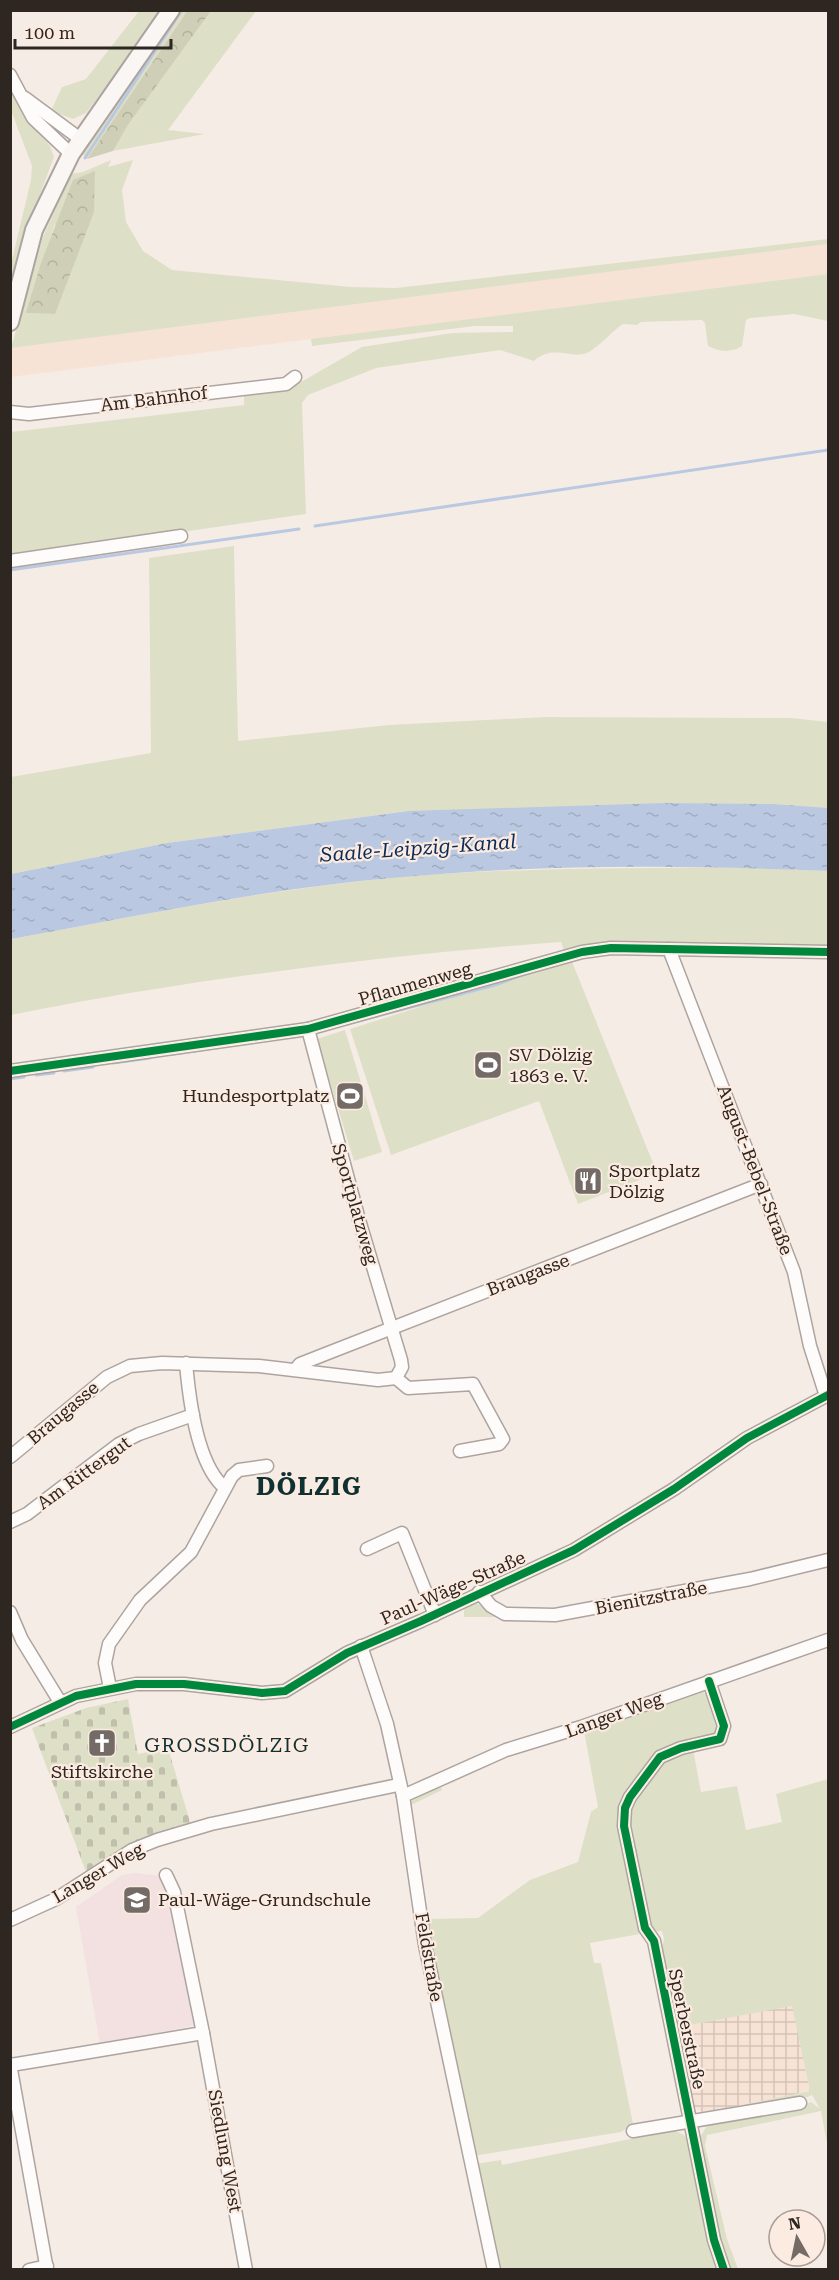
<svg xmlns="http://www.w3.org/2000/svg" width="839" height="2280" font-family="'Roboto Serif',serif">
<defs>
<pattern id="industrial-grid" width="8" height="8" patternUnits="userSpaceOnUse" patternTransform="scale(1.5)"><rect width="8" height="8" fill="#f7e3d6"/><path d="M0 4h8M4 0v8" fill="none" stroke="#d4c3b7"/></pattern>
<pattern id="forest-crowns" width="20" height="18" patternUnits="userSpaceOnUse" patternTransform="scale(1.5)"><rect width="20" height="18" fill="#cecfb6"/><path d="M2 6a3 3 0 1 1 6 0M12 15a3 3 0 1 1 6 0" fill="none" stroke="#b1b29c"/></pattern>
<pattern id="cemetery-stones" width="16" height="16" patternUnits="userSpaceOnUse" patternTransform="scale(1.5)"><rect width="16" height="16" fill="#dedfc7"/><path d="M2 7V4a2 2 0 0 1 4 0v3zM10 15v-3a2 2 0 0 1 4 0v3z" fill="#bfbfab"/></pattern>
<pattern id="water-ripples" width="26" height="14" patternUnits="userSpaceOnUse" patternTransform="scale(1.5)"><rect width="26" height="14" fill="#bac9e1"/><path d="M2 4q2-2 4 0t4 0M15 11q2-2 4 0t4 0" fill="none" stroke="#a0acc1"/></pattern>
</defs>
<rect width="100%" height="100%" fill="#f6ece6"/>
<path fill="#f7e3d6" d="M828,244V274L11,377L10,348Z"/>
<path fill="url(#industrial-grid)" d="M793,2005L810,2091L703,2113L693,2106L679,2027Z"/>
<path fill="#f3e0e0" d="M134,1873L163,1876L172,1893L197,2025L100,2044L76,1907L122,1875Z"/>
<g fill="#dedfc7" fill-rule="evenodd">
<path d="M139,11H164L86,113L73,119L51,111L62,87L86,79Z"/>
<path d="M176,11H188L87,159L82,154Z"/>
<path d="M211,11H256L168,130L205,134L113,151L128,125Z"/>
<path d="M11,89L25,115L50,146L54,157L28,226L11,293V264L31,180L32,166L11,110Z"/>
<path d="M111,160L108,167L133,160L122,190L126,222L143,251L172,270L351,287L396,288L828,239V244L11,348L43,237L71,174L83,172ZM55,224V314L27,313Z"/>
<path d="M828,274V321L794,314L750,318L746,320L742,346C731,353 719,352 708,346L705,323L702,320L641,322L637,325L623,324C611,332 601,345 589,352C571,361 554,343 534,361L500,350L376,368L308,395L302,403L306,514L11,557V432L244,405V395L294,386L362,347L452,333L513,332V326H475L312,346L311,339Z"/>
<path d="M234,546L238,741L389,725L546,717L791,718L828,722V809L407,811L168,843L11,874V777L151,753L149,558Z"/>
<path d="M736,867L828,871V945L624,941L579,945L564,951L561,942C377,956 192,979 11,1015V939C137,916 263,890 391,878C506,867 621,869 736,867Z"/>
<path d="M571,959L657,1173L578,1204L539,1101L391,1155L350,1029Z"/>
<path d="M345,1030L382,1152L354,1161L317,1039Z"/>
<path d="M476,1603L496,1615V1617H464V1607Z"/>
<path d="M700,1691L707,1694L719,1726L712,1737L668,1748L624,1800L643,1928L640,1934L590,1943L594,1963H601L633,2124L621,2132L473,2156L426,1919L478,1918L530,1880L578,1862L591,1812L598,1807L584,1731Z"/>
<path d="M693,1749L701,1792L737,1786L746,1830L782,1822L776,1794L828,1779V2149L821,2111L707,2135L705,2146L727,2239L738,2269H729L723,2256L699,2139L708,2124L802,2106L811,2102L820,2109L812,2095L797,2101L706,2117L703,2113L810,2091L792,2006L679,2027L662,1948L664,1939L662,1931L653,1932L645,1912L627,1818L628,1809L662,1759Z"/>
<path d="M440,1786L442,1790L411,1805L409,1802Z"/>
<path d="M669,2128L684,2135L688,2141L719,2269H501L475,2164L501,2160L502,2165L630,2139V2134Z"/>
</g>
<g fill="url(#forest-crowns)">
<path d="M188,10L211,11L128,125L113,151L87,159Z"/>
<path d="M95,171L94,212L55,314L26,313L41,263L73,180Z"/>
</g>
<path fill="url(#cemetery-stones)" d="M128,1699L138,1754L168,1748L191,1825L127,1847L86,1872L32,1728L86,1708Z"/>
<path fill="url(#water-ripples)" d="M664,803L772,804L828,808V871C684,865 536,864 392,878C264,889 137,916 11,939V874L167,843L408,811Z"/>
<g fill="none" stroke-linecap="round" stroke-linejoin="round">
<g stroke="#bac9e1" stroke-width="3">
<path d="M85,158L182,10"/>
<path d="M315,526L828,450"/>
<path d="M10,570L299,529"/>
<path d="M347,1024L495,985L528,973"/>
<path d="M173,1054L214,1048"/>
<path d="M113,1063L150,1058"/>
<path d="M64,1071L93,1067"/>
<path d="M36,1075L54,1073"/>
<path d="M10,1079L24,1077"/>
</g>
<g stroke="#ada4a0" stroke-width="15">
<g id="street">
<path d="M10,75L33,118L71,154"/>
<path d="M25,98L79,138"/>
<path d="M10,412L29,414L286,384L295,377"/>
<path d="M10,561L181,536"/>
<path d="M669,949L794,1272L810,1346L826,1396"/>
<path d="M308,1029L359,1220L401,1360L402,1367L396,1378"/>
<path d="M10,1071L308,1029L582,952L611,948L828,952"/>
<path d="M186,1363C189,1398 197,1465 225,1488"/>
<path d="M296,1369L300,1364L328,1353L761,1184"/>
<path d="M396,1378L408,1388L473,1384L503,1439L499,1444L460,1451"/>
<path d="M10,1457L107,1377L130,1366L162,1363L259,1366L378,1380L396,1378"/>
<path d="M10,1522L27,1514L119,1444L139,1434L193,1415"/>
<path d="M367,1549L402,1533L435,1615"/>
<path d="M479,1592L491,1606L505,1614L555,1615L750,1579L828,1560"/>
<path d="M10,1612L22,1640L60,1702"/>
<path d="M361,1646L387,1724L403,1796L425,1945L494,2270"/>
<path d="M709,1681L724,1726L720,1739L681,1748L660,1757L630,1797L625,1808L624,1826L645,1928L654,1941L714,2240L724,2270"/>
<path d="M110,1688L105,1663L109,1644L140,1600L191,1552L232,1476L239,1470L267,1466"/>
<path d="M10,1727L76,1696L136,1684H184L262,1693L285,1691L347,1653L421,1621L574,1550L674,1489L747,1438L828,1395"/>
<path d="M403,1796L506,1750L581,1727L828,1640"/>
<path d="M166,1875L174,1892L203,2033L246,2270"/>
<path d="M10,1920L56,1899L132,1850L157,1840L211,1824L398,1785"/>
<path d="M10,2064L47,2270"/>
<path d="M11,2065L203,2033"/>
<path d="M633,2131L800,2103"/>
<path d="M29,2270L47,2266"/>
</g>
</g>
<g stroke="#ada4a0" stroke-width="20">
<path id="secondary" d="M10,322L34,230L71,154L171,10"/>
</g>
<use href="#street" stroke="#fefcfb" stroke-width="12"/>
<use href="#secondary" stroke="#f9f6f3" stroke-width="16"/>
<g stroke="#fcebe0" stroke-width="11">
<g id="cycleway">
<path d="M10,1071L308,1029L582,952L611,948L828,952"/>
<path d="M709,1681L724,1726L720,1739L681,1748L660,1757L630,1797L625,1808L624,1826L645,1928L654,1941L714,2240L724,2270"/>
<path d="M10,1727L76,1696L136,1684H184L262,1693L285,1691L347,1653L421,1621L574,1550L674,1489L747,1438L828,1395"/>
</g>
</g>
<use href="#cycleway" stroke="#00873e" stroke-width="8"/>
</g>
<defs>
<g id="stadium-square" transform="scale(1.5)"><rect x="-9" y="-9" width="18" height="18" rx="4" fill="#746b66" stroke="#fcebe0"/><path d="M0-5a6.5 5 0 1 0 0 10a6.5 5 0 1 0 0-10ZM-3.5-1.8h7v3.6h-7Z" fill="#fff"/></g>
<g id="restaurant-square" transform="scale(1.5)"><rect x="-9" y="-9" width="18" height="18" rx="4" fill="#746b66" stroke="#fcebe0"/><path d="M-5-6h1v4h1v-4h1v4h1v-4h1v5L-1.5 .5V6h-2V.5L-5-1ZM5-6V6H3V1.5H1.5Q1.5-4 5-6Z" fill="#fff"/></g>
<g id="church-square" transform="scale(1.5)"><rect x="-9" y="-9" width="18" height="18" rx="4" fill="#746b66" stroke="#fcebe0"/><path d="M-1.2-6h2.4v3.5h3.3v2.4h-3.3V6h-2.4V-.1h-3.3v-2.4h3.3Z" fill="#fff"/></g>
<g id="school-square" transform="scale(1.5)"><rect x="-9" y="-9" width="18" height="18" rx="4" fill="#746b66" stroke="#fcebe0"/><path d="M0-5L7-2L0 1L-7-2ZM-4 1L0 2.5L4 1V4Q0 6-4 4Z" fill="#fff"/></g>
</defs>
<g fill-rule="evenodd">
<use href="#stadium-square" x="488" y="1065"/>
<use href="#stadium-square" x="350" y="1096"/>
<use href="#restaurant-square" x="588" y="1181"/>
<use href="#church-square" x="102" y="1743"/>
<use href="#school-square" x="137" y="1900"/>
</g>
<g text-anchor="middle" stroke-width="4.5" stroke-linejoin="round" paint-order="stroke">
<g font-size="18" fill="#2e2621" stroke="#fcebe0">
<text transform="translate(154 399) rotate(-7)" y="6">Am Bahnhof</text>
<text transform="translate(415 984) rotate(-16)" y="6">Pflaumenweg</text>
<text transform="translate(755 1170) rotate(69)" y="6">August-Bebel-Straße</text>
<text transform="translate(355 1204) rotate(74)" y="6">Sportplatzweg</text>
<text transform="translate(528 1275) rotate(-21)" y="6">Braugasse</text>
<text transform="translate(63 1413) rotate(-40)" y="6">Braugasse</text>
<text transform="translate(84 1473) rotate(-36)" y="6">Am Rittergut</text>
<text transform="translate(453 1588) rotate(-24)" y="6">Paul-Wäge-Straße</text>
<text transform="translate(651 1598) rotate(-11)" y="6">Bienitzstraße</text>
<text transform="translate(614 1715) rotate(-20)" y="6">Langer Weg</text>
<text transform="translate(98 1873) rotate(-30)" y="6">Langer Weg</text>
<text transform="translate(429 1957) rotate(80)" y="6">Feldstraße</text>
<text transform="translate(687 2029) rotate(78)" y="6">Sperberstraße</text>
<text transform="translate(225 2151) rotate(80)" y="6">Siedlung West</text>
</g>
<g font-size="18" fill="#2e2621" stroke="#fcebe0" text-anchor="start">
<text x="509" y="1061">SV Dölzig<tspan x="509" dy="21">1863 e. V.</tspan></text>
<text x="329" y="1102" text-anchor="end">Hundesportplatz</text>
<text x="609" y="1177">Sportplatz<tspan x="609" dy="21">Dölzig</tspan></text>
<text x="102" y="1778" text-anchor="middle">Stiftskirche</text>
<text x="158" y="1906">Paul-Wäge-Grundschule</text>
</g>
<g font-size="20" font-style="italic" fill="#0d2b58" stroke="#fcebe0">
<text transform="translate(418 848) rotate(-4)" y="7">Saale-Leipzig-Kanal</text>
</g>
<g font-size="20" letter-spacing="1.5" fill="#0e3134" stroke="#fcebe0">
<text x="227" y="1752">GROSSDÖLZIG</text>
</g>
<g font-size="24" font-weight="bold" letter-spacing="1.5" fill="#0e3134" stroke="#fcebe0">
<text x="309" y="1495">DÖLZIG</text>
</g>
</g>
<rect width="839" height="2280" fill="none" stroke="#2e2621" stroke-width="24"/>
<g transform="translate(797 2238) rotate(351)"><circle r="28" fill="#fcebe0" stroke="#aa9c94" stroke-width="1.5"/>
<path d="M0-4.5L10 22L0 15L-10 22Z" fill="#746b66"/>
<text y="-9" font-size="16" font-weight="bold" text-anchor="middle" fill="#2e2621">N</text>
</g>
<path d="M15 39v9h156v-9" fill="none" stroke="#2e2621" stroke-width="3"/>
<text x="24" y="39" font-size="18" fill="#2e2621" stroke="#fcebe0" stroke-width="4.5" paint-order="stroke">100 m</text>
</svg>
